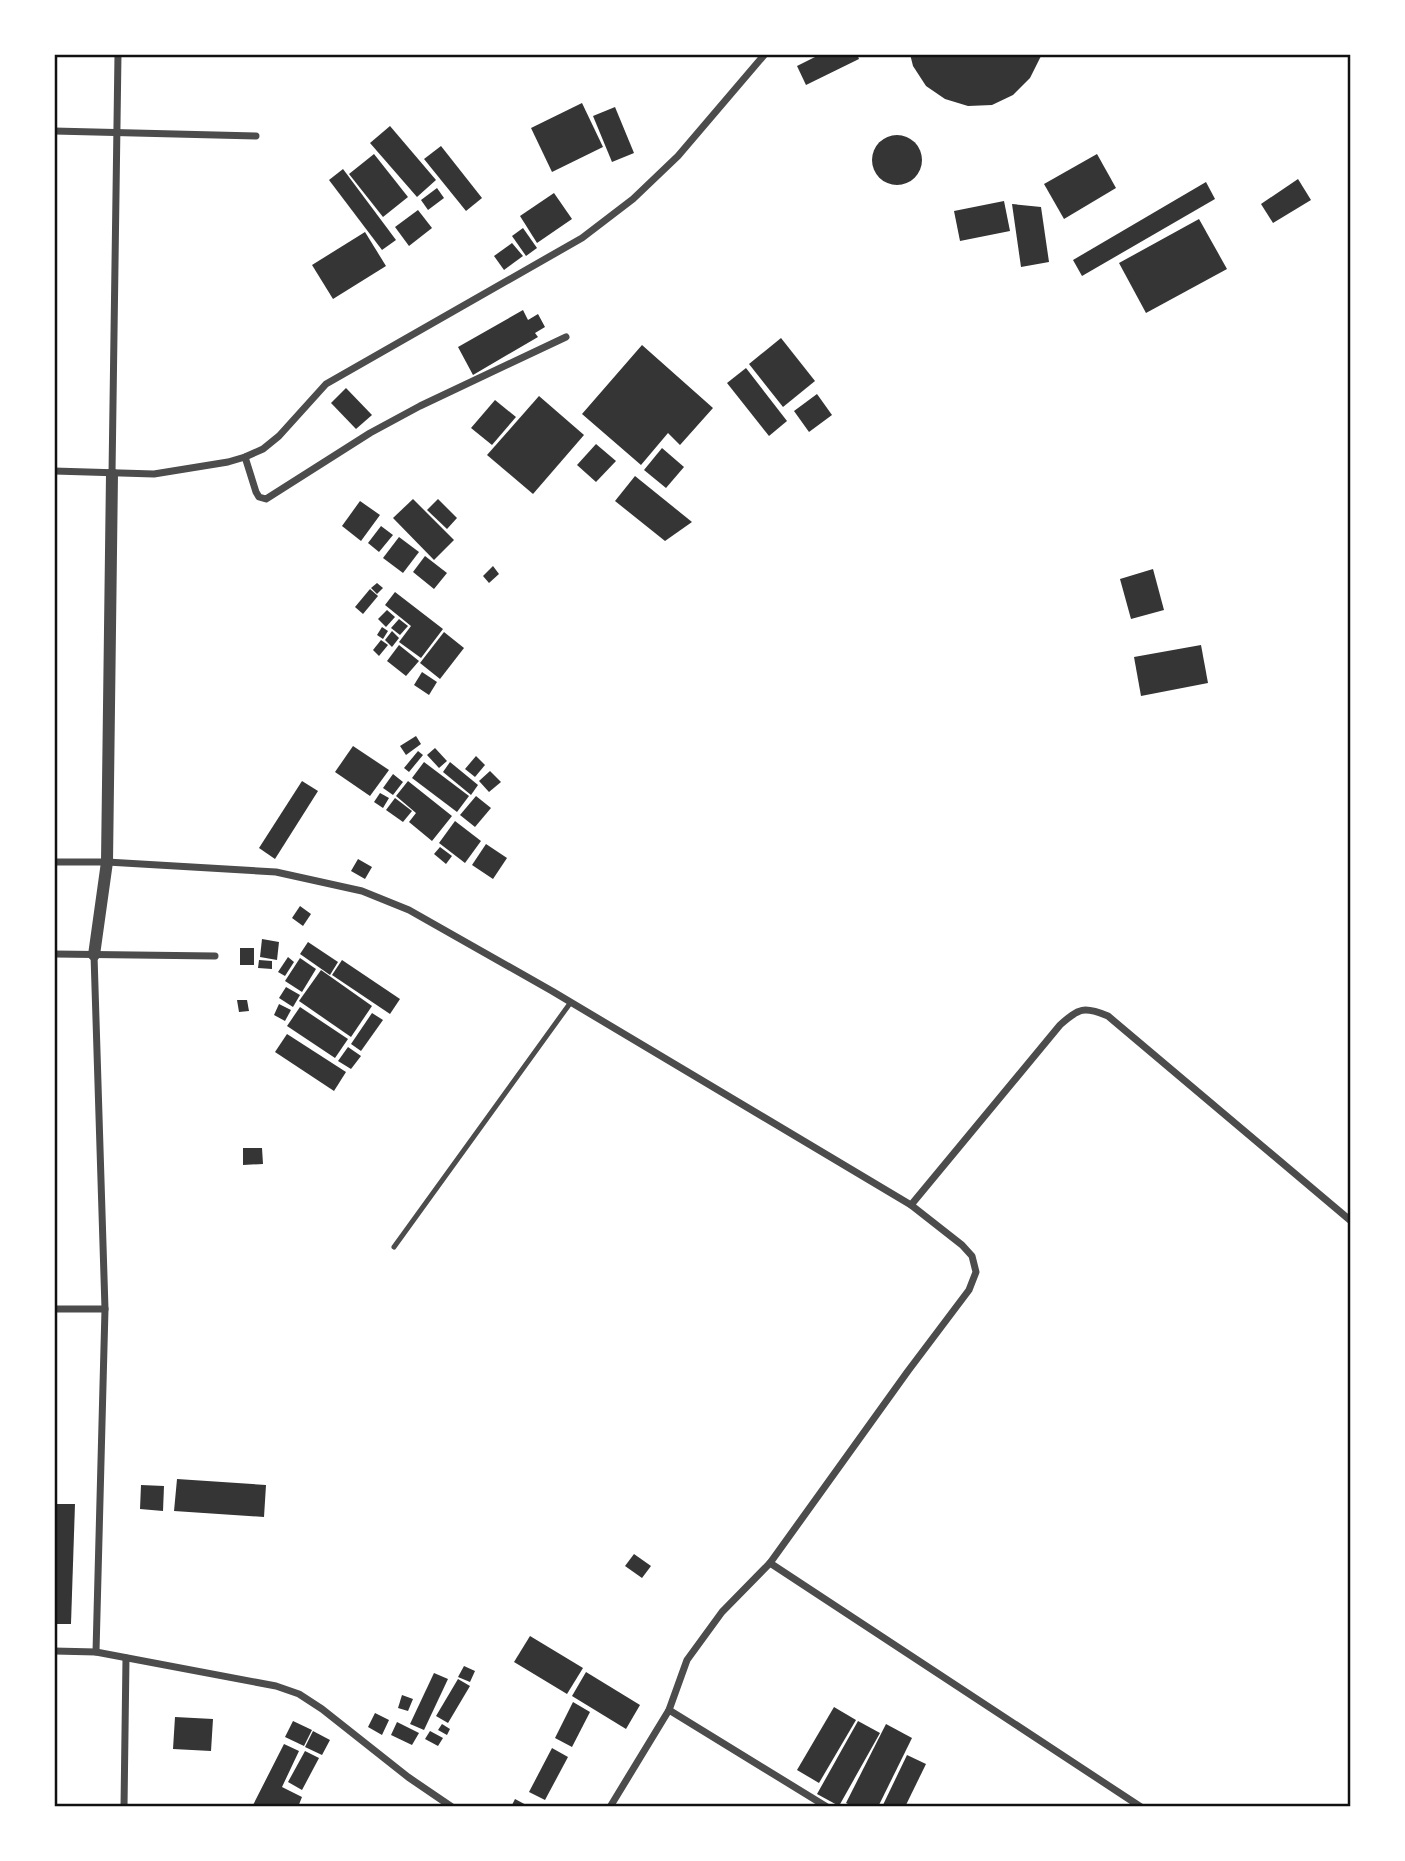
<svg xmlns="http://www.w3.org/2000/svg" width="1405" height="1861" font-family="Inter,sans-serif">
<rect width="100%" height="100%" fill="#fff"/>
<g fill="#353535">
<path d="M821,54H857L859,59L806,85L797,66Z"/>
<path d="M910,54H1042L1030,78L1013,95L992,105L968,106L945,99L926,86L913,66Z"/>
<path d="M582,103L603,147L552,172L531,128Z"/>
<path d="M615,107L634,153L612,162L593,116Z"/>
<path d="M390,126L436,180L417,197L370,143Z"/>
<circle cx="897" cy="160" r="25"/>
<path d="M441,146L482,198L466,211L424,159Z"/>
<path d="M374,154L408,197L383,217L349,174Z"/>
<path d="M1097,154L1116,188L1064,219L1044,184Z"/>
<path d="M343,169L396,240L382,250L329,180Z"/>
<path d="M1298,179L1311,200L1273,223L1261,204Z"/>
<path d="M1206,182L1215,199L1082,276L1073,260Z"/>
<path d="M437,188L444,198L428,210L421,200Z"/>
<path d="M554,193L572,219L537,243L520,216Z"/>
<path d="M1004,201L1010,231L960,241L954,211Z"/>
<path d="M1012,204L1041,207L1049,262L1021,267Z"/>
<path d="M418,210L432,228L409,246L395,227Z"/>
<path d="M1199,219L1227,269L1146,313L1119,263Z"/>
<path d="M523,228L537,248L526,256L512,236Z"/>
<path d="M365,232L386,266L333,299L312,265Z"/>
<path d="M512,243L523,256L504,270L494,256Z"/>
<path d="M523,310L528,320L538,314L545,327L535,333L538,337L473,375L458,347Z"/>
<path d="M781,338L815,381L783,407L749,364Z"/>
<path d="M642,345L713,408L680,445L668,433L641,465L582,414Z"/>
<path d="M746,368L787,421L769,436L727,383Z"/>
<path d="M346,388L372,415L356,429L331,403Z"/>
<path d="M817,394L832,415L809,432L794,411Z"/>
<path d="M539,396L584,435L533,494L487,455Z"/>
<path d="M495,400L516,417L492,445L471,428Z"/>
<path d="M596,444L616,461L596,482L577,465Z"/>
<path d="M662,448L684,467L666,488L644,470Z"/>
<path d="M635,476L692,522L665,541L615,501Z"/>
<path d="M413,499L454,540L434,560L393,518Z"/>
<path d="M438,499L457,518L447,529L427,510Z"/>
<path d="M360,501L380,515L361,541L342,526Z"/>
<path d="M381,526L393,535L379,552L368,543Z"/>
<path d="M399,537L419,552L403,573L383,558Z"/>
<path d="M425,556L447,573L434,589L413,572Z"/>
<path d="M493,566L499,574L489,583L483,576Z"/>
<path d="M1153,569L1164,610L1131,619L1120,579Z"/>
<path d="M377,583L383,588L377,594L371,588Z"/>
<path d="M370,589L378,596L363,614L355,607Z"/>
<path d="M395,592L443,629L421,658L399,642L411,626L385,605Z"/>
<path d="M387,610L395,617L386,627L378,619Z"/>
<path d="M399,619L408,626L400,635L391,628Z"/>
<path d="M382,627L388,631L383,639L377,635Z"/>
<path d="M392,631L399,638L392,647L385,640Z"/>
<path d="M444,632L464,648L440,679L420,663Z"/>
<path d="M381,640L388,645L379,656L373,650Z"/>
<path d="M399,645L419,661L406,676L387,661Z"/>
<path d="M1201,645L1208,683L1141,696L1134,657Z"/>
<path d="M422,672L437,682L429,695L414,685Z"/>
<path d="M416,736L421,744L406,755L400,746Z"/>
<path d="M353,746L389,770L370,796L335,772Z"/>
<path d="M435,748L447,761L439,768L427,755Z"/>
<path d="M418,751L423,755L409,772L404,768Z"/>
<path d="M476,756L485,765L475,777L465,769Z"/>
<path d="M424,762L469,796L457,812L412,778Z"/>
<path d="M450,762L478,785L471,795L443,772Z"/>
<path d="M490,771L501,782L489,792L479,781Z"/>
<path d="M393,774L403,782L393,795L383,788Z"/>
<path d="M302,781L318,791L275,859L259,848Z"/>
<path d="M408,781L452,816L432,841L409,822L416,813L396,796Z"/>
<path d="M380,793L389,798L383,808L374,802Z"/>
<path d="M476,796L491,808L475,827L460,815Z"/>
<path d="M395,798L412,811L403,822L386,810Z"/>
<path d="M455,821L481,841L465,863L439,843Z"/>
<path d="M486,844L507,858L493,879L472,865Z"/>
<path d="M440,847L452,856L446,864L434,854Z"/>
<path d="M358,859L372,867L365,879L351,871Z"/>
<path d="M300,906L311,914L303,926L292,918Z"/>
<path d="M262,939L279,942L277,960L260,957Z"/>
<path d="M308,942L338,962L330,975L300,954Z"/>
<rect x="240" y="948" width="14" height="17"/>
<path d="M288,957L294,962L285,976L278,972Z"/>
<path d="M300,958L316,969L302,992L285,981Z"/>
<path d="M259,960L272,961V969L258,968Z"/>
<path d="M342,960L400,999L390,1014L332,975Z"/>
<path d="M321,970L372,1006L351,1037L299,1001Z"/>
<path d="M286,987L300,995L293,1007L279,998Z"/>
<path d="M237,1000H247L249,1011L239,1012Z"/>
<path d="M279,1004L291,1010L285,1021L274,1015Z"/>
<path d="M300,1007L348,1039L335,1058L287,1026Z"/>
<path d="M372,1013L383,1020L361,1051L351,1044Z"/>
<path d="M287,1034L346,1072L334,1091L275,1052Z"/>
<path d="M348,1047L361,1056L351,1069L338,1061Z"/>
<path d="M243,1148H262L263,1164L243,1165Z"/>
<path d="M177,1479L266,1485L264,1517L174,1511Z"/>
<path d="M141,1485L164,1486L163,1511L140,1509Z"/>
<path d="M54,1504H75L71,1624H54Z"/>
<path d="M634,1554L651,1566L642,1578L625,1566Z"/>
<path d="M530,1636L583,1668L567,1694L514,1662Z"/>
<path d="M464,1666L475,1671L470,1682L458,1677Z"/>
<path d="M586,1672L640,1705L626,1729L572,1696Z"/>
<path d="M434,1673L448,1679L424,1730L410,1724Z"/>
<path d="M458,1679L470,1686L448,1723L436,1716Z"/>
<path d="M402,1695L413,1699L408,1711L398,1708Z"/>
<path d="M573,1702L590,1712L572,1747L555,1738Z"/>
<path d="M834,1707L856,1720L819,1783L797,1770Z"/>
<path d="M375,1713L389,1720L382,1735L368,1727Z"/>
<path d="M175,1717L213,1719L211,1751L173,1749Z"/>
<path d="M293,1721L312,1730L304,1746L285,1737Z"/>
<path d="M858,1721L880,1733L839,1806L817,1794Z"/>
<path d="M397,1722L419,1733L412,1745L391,1735Z"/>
<path d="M442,1724L450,1729L447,1735L438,1730Z"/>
<path d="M886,1724L912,1738L878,1807H854L846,1803Z"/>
<path d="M313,1731L330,1740L322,1755L305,1747Z"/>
<path d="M430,1731L443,1738L438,1746L425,1739Z"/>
<path d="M284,1744L299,1751L282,1787L302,1797L298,1807H252Z"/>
<path d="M552,1748L568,1757L545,1800L529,1792Z"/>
<path d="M305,1751L319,1758L302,1790L288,1782Z"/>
<path d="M907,1755L926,1764L905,1807H882Z"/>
<path d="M515,1799L530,1807H511Z"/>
</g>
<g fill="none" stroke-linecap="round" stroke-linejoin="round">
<path stroke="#4c4c4c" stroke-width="5" d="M394,1247L571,1002"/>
<g stroke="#4c4c4c" stroke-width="7">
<path d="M54,131L256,136"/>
<path d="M245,457L256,492L259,497L266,499L370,433L420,406L566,337"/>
<path d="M54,471L154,474L228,462L245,457L263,449L279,436L326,384L582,238L633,199L678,156L765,54"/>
<path d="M112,474L118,54"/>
<path d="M54,862H107L276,872L362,891L409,910L552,991L911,1205L1060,1025C1079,1008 1084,1006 1108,1016L1351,1221"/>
<path d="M54,954L215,956"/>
<path d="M94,955L105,1309L96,1652"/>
<path d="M54,1309H105"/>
<path d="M770,1563L1141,1807"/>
<path d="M54,1651L96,1652L276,1686L299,1694L322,1709L408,1777L452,1807"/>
<path d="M669,1710L827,1807"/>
<path d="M124,1807L126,1658"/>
<path d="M610,1807L669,1710L687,1660L722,1612L770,1563L908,1371L969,1290L976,1272L972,1256L962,1245L911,1205"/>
</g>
<path stroke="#4c4c4c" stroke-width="12" d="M94,955L107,862L112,474"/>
</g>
<rect width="1405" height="1861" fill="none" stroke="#ffffff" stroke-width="112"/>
<rect x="56" y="56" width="1293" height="1749" fill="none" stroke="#111" stroke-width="2.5"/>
</svg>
